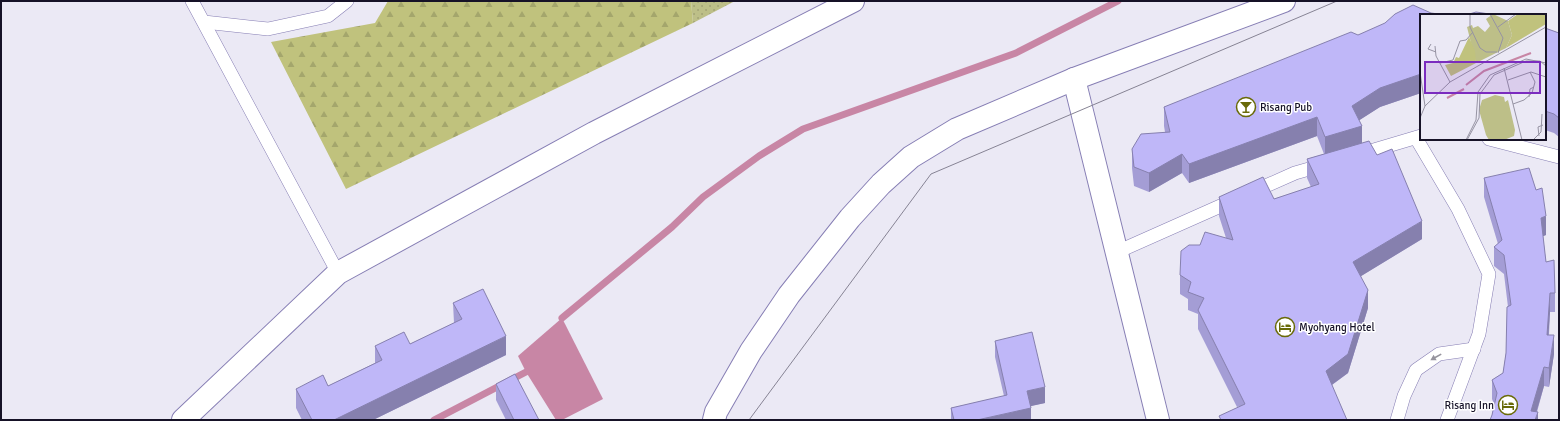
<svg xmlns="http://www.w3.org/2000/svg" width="1560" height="421" font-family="Signika,sans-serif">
<defs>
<pattern id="grass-dots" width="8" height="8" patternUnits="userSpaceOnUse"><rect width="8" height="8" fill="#bdbf88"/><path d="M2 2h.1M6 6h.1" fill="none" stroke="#a2a375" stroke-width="1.8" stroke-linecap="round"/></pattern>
<pattern id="forest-firs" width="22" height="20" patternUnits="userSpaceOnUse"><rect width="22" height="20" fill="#c0c27d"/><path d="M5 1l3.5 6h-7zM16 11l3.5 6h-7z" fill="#a4a66c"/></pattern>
</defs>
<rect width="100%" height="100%" fill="#ebe9f5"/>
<path fill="url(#grass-dots)" d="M691,1H735L693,23Z"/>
<path fill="url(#forest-firs)" d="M388,1H691L693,23L346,189L271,42L375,23Z"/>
<path fill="#c886a5" d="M562,318L603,399L562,420H556L526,372L518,356Z"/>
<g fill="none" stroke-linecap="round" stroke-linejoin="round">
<g stroke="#c886a5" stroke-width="7">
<path d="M562,318L672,227L703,197L759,156L803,129L1016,53L1118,1"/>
<path d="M434,420L526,372"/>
</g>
<g stroke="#867eb4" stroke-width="14">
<g id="lane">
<path d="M192,1L338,273"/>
<path d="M204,22L268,29L328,16L347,1"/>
<path d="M1416,138L1458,209L1489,274L1479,334L1447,420"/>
<path d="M1489,139L1559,157"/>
<path d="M1357,155L1421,136"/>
<path d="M1252,192L1295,173L1323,165"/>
<path d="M1117,252L1234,200"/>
<path d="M1397,420L1404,396L1416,370L1439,354L1474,349"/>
</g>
</g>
<g stroke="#867eb4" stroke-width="24">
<g id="street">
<path d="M1074,79L1158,420"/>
<path d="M183,420L338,273L594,133L853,1"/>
</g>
</g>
<g stroke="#867eb4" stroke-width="24">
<path id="secondary" d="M714,420L716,412L751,351L789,295L850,218L881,184L911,157L957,129L1074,79L1284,1"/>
</g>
<use href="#lane" stroke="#fff" stroke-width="13"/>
<use href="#street" stroke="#fff" stroke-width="22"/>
<use href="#secondary" stroke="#fff" stroke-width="22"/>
<path stroke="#868394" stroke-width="1" d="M749,420L931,174L1337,1"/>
</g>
<g fill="#a49dd5">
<path d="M1421,15V93L1380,107L1359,120L1362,143L1377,155L1422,239L1361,276L1368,308L1348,373L1332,385L1237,407L1198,329V314L1188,310V299L1180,294V275L1200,245L1226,238L1219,216V197L1274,199L1311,187L1307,178V159L1324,154L1317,136L1189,183L1182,173L1149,192L1134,186L1132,168V149L1165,132L1164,126V107L1358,35Z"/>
<path d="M1545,28L1559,33V137L1554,133L1545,130Z"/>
<path d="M1484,178L1546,235L1543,236L1546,262L1555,293V312H1550L1549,335L1554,354L1549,387L1544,386L1537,412L1492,415L1494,404L1492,399V380L1503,373L1506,353L1508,307L1504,274L1494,266V247L1498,244L1484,197Z"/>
<path d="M453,303L506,355L373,420H302L296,408V389L328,386L375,363V346L410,344L454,323Z"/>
<path d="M995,341L1045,403L1030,406L1031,420H951V408L1004,396L995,357Z"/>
<path d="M496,384L539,420H506L496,400Z"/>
</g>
<g fill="#8680ae">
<path d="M1421,74V93L1380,107L1352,125V106L1380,88Z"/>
<path d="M1317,117V136L1189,183V164Z"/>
<path d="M1362,126V145L1325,156V137Z"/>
<path d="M1182,154V173L1149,192V173Z"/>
<path d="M1546,216V235L1541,237V218Z"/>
<path d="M1422,221V239L1353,281V262Z"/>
<path d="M1368,290V308L1348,373L1326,389V371Z"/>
<path d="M1550,293V312L1547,354V335Z"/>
<path d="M1554,335V354L1549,387V368Z"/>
<path d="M506,336V355L373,420H334Z"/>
<path d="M1544,367V386L1534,420L1531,411Z"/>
<path d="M1045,387V403L1027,407V391Z"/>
<path d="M1031,408V420H977Z"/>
<path d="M1538,412V420H1535Z"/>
</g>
<g fill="#bfb7f8" stroke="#8680ae">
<path d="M1413,5L1431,13L1446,15H1421V74L1380,88L1352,106L1362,126L1325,137L1317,117L1189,164L1182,154L1149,173L1134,167L1132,149L1141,134L1170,132L1164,107L1351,32L1358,35L1385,23L1395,14Z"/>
<path d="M1476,12L1496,15H1466Z"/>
<path d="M1545,28L1559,33V118L1554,114L1545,111Z"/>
<path d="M1369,141L1377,155L1392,149L1422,221L1353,262L1368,290L1348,354L1326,371L1347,420H1221L1219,416L1245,404L1198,310L1204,298L1188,292L1191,282L1180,275L1181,251L1189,245H1200L1205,232L1233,240L1219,197L1263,177L1274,199L1319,184L1307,159Z"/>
<path d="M1529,168L1536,190L1542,188L1546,216L1541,218L1546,262L1554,260L1555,293H1550L1547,335H1554L1549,368L1544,367L1531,411L1538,412L1535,420H1490L1492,415L1497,393L1492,380L1503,373L1506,353L1507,307L1511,305L1504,255L1494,247L1502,240L1484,178Z"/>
<path d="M483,289L506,336L334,420H312L296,389L323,375L328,386L382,360L375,346L404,332L410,344L462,319L453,303Z"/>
<path d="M1032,332L1045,387L1027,391L1031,408L977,420H954L951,408L1007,395L995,341Z"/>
<path d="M515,374L539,420H514L496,384Z"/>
</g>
<defs><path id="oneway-solid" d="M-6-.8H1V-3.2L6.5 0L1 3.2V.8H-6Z"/></defs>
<use fill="#96949e" href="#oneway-solid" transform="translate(1436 357) rotate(151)"/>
<defs>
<g id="bar-ring" transform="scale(1)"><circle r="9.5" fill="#fff" stroke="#696a08" stroke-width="1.5"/><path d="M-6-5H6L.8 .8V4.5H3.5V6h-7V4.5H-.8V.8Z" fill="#696a08"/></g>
<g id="hotel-ring" transform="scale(1)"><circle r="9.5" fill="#fff" stroke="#696a08" stroke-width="1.5"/><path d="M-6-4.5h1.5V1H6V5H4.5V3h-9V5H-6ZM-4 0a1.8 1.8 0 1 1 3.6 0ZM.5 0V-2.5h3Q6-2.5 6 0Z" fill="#696a08"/></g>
</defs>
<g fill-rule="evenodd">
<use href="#bar-ring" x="1246" y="107"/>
<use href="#hotel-ring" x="1285" y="327"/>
<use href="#hotel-ring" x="1508" y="405"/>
</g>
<g text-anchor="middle" stroke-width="3" stroke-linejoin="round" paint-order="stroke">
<g font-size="11" fill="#161227" stroke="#fff" text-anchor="start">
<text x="1260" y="111">Risang Pub</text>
<text x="1299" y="331">Myohyang Hotel</text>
<text x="1494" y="409" text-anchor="end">Risang Inn</text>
</g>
</g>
<g transform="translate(1420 14)">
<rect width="126" height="126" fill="#ebe9f5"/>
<path d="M73,0L88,7L92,21L86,34L56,49L47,13L52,11L53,14L58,12L65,18L70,12L66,5Z" fill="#bdbf88"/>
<path d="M98,0H126V10L86,34L92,21L88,7ZM49,23L55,37L56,49L31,62L25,51L33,49L36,43L39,44Z" fill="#c0c27d"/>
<path d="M75,81L84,83L85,88L88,86L95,116L94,122L84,126H69L66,121L59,96L62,86Z" fill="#bdbf88"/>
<path fill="none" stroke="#c886a5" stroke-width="2" d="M46,71L64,57L111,39M27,84L44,75"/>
<path fill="none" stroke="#9693a3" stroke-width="1" d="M50,0V13L60,34L66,38H77M70,0L83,24L78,39M78,13L96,0M11,30L8,35L16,38M15,32L16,42L30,68M20,49L33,46L40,27L46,26L53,18M84,54L102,126M0,58L5,92L0,104M88,66L111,58L126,63M109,83L110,75L114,73M93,90L104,86L112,79L115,68L110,58M5,92L30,68L126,13M119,122L118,113L123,111M46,126L56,106L58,78L70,61L106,45L126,49M47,126L59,104L60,80L74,61L106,47H120L126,52M113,126L121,118L122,100"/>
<path fill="#7b2cbf" fill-opacity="0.15" stroke="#7b2cbf" stroke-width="2" d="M5,48H120V79H5Z"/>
<rect width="126" height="126" fill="none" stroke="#161227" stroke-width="2"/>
</g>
<rect width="1560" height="421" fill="none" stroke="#161227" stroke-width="4"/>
</svg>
